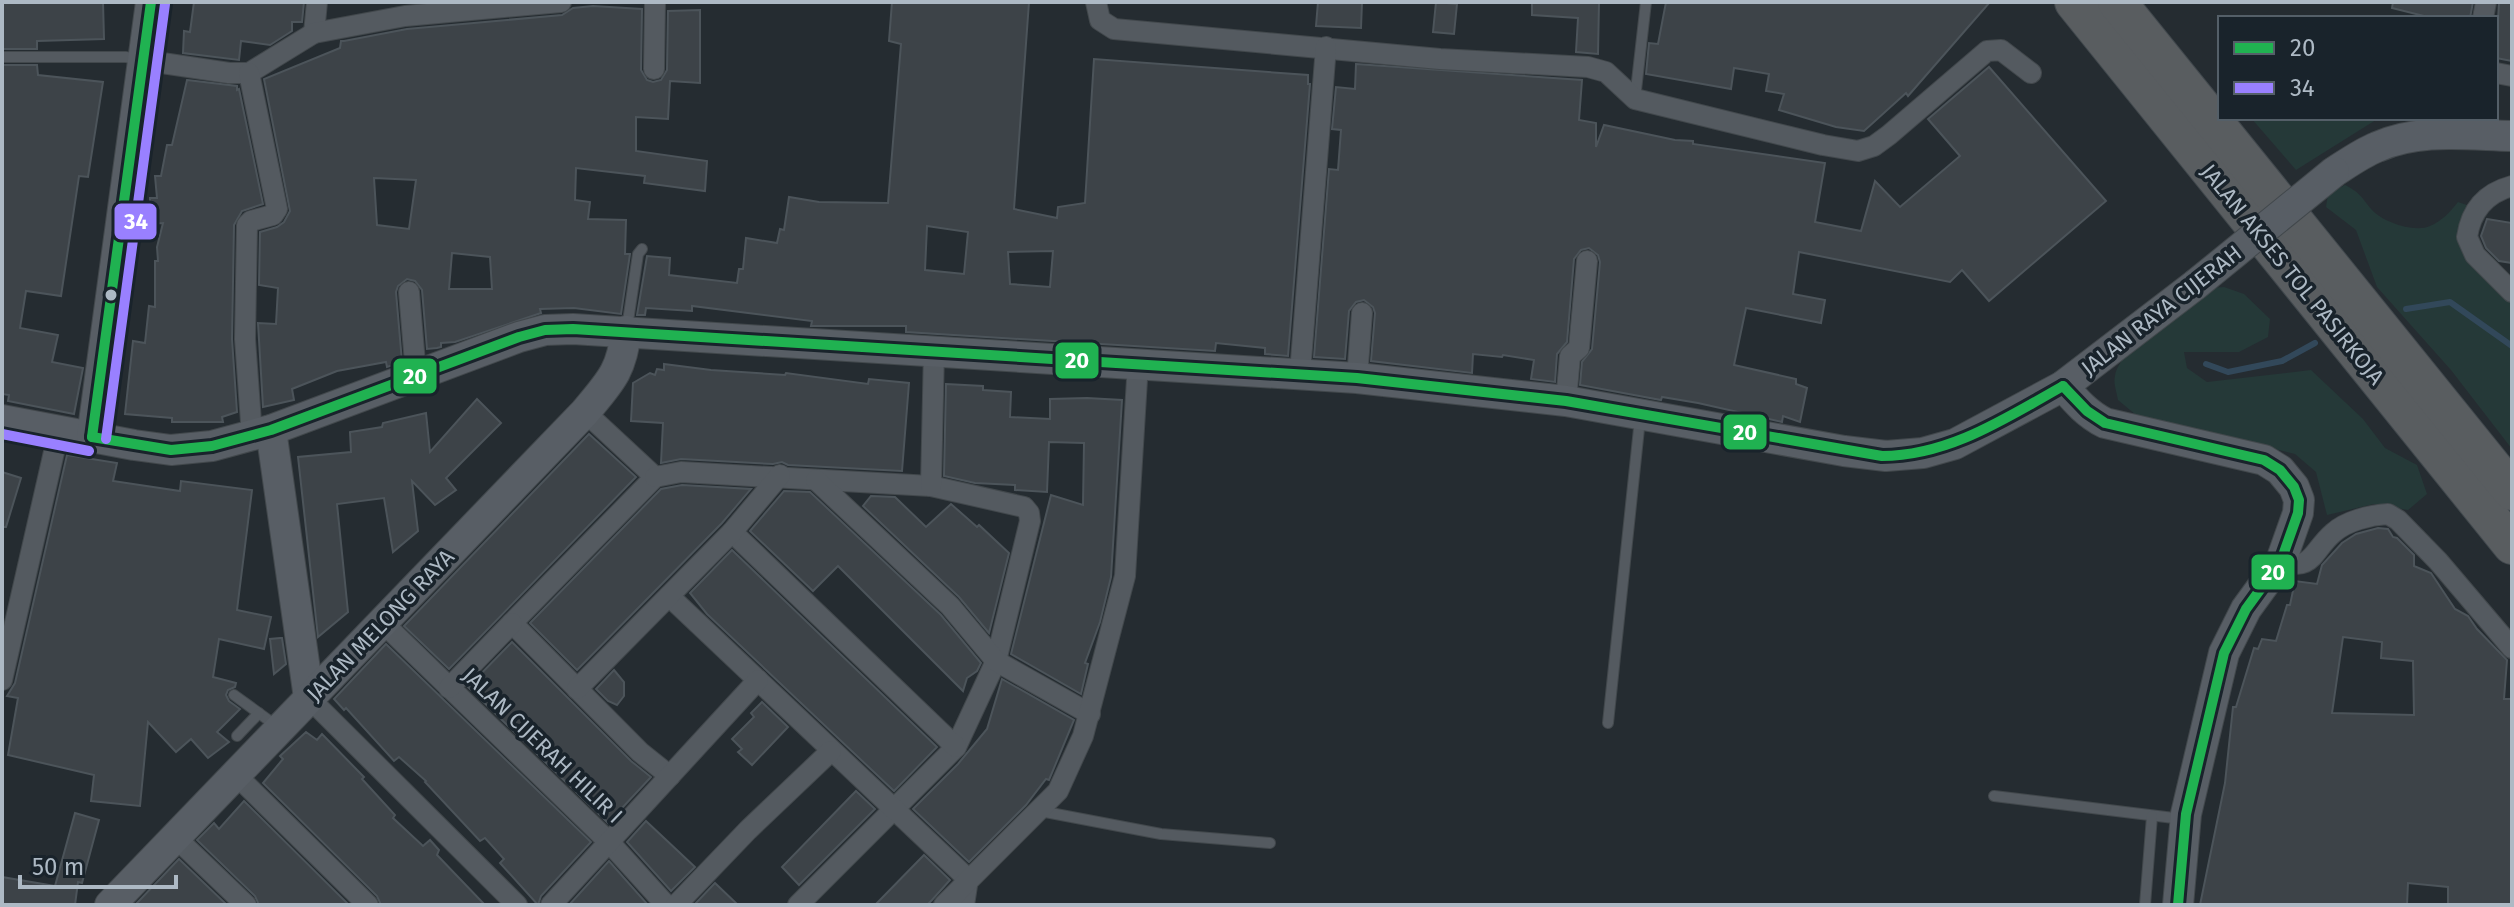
<svg xmlns="http://www.w3.org/2000/svg" width="2514" height="907" font-family="'Fira Sans',sans-serif">
<rect width="100%" height="100%" fill="#252c31"/>
<g fill="#253938">
<path d="M2251,118H2379L2296,170Z"/>
<path d="M2345,185C2362,194 2360,196 2372,210C2383,222 2414,233 2430,226C2442,221 2450,212 2458,202L2484,211L2473,238L2512,288V449L2451,370L2377,287L2356,230L2326,207L2328,194Z"/>
<path d="M2224,287L2244,294L2270,319L2268,337L2239,352H2184L2187,368L2207,382L2311,370L2363,419L2385,448L2417,465L2427,494L2408,510L2374,504L2327,515L2316,472L2295,454L2136,415L2118,400C2117,393 2113,383 2115,376C2121,345 2185,307 2210,288Z"/>
</g>
<g fill="none" stroke-linecap="round" stroke-linejoin="round">
<g stroke="#32485a" stroke-width="6">
<path d="M2406,309L2450,302L2512,346"/>
<path d="M2206,364L2228,372L2282,361L2315,343"/>
</g>
</g>
<g fill="#3d4348" stroke="#4c545a" stroke-width="2" fill-rule="evenodd">
<path d="M2,2H103L104,39L37,41V49H2Z"/>
<path d="M194,2H304L302,22H292V31L270,45L241,41L239,60L183,53L184,31L190,32Z"/>
<path d="M892,2H1029L1014,209L1057,218L1058,207L1085,203L1094,59L1308,75V84H1310L1288,356L1265,354V348L1216,343L1215,351L906,332V326H811L812,321L692,306V311L646,308L645,315H637L647,256L670,258L669,275L737,283L739,269H743L746,238L777,243L780,229L784,230L789,197L819,202L888,203L901,44L889,41ZM927,226L968,232L964,274L925,270ZM1053,251L1050,287L1010,284L1008,252Z"/>
<path d="M1318,2H1362L1361,28L1316,26Z"/>
<path d="M1436,2L1457,4L1454,34L1433,32Z"/>
<path d="M1532,2H1599L1598,54L1576,52L1578,18L1532,15Z"/>
<path d="M1666,2H1990L1908,96L1906,93L1864,131L1836,127L1779,110L1784,94L1766,91L1769,74L1734,68L1731,89L1646,74L1649,43L1658,44Z"/>
<path d="M2393,2H2473L2470,18H2432L2392,8Z"/>
<path d="M2499,2H2512V61L2496,58Z"/>
<path d="M593,6L642,9L641,70L647,80L653,82L661,80L667,70L668,11L700,10V83L670,81L668,119L636,117V151L707,161L705,191L644,183L645,176L576,168L575,200L590,202L588,219L626,220L625,254H630L621,314L574,308L540,309L541,313L455,342L441,343V347L437,348L427,349L422,290L415,281L407,279L398,286L396,292L402,362L387,367L386,362L337,371L292,389L294,400L263,407L258,323L276,324L278,288L259,285L260,232L277,227L284,222L290,211L264,79L340,48L341,41H344L407,29L562,15L573,8ZM374,178L416,180L409,229L377,225ZM452,253L490,257L492,289H449Z"/>
<path d="M1356,64L1582,80L1579,120L1596,123V147L1604,125L1675,140L1693,141V144L1825,163L1815,222L1861,231L1875,181L1900,207L1960,156L1928,119L1989,67L2106,201L1989,301L1962,270L1950,282L1799,252L1793,294L1825,300L1821,323L1746,308L1734,365L1796,379V384L1807,388L1800,422L1783,416L1782,422L1698,403L1662,397L1661,400L1580,385L1582,362L1592,349L1600,262L1598,255L1589,248L1581,250L1574,259L1567,342L1557,354L1555,382L1531,379L1534,360L1503,355L1502,357L1473,354L1472,373L1371,361L1375,313L1373,307L1364,300L1356,302L1349,311L1345,359L1314,357L1329,169L1338,170L1341,130L1332,129L1336,87L1355,89Z"/>
<path d="M2,65H37L38,75L103,82L88,177L79,176L61,296L26,291L20,328L58,335L52,362L83,368L74,414L8,401L9,395L2,394Z"/>
<path d="M187,80L237,86V90L239,89L263,204L242,211L234,225L232,339L237,412L222,417L223,422H172V418L125,414L133,341L145,343L149,306L155,307V261H158L157,247L163,223L150,224V198H157L155,176H161L167,145H172Z"/>
<path d="M2487,219L2512,223V263L2499,261L2486,248L2481,236Z"/>
<path d="M664,364L711,370L785,375L786,373L868,384L869,379L909,383L902,471L788,465L782,462L773,464L681,459L661,463L663,423L631,421L633,383L650,373L655,375L657,369L664,370Z"/>
<path d="M946,384L983,386V390L1011,392L1010,417L1050,419V399L1087,398L1122,400L1111,577L1100,622L1085,663L1088,664L1081,694L1011,654L1051,495L1083,505L1084,443L1049,442L1047,492L1015,490V485L975,483L944,476Z"/>
<path d="M477,399L501,423L446,478L456,490L435,505L412,481L418,531L393,552L384,498L337,504L348,612L318,637L298,457L351,452L350,432L382,427L383,423L426,413L430,452Z"/>
<path d="M589,434L636,477L449,669L404,626Z"/>
<path d="M67,455L117,463L113,481L180,491L181,481L252,490L237,610L271,617L264,649L219,639L213,677L236,683L235,687L228,690L226,695L229,701L240,709L217,732L229,742L208,758L191,739L176,752L148,722L140,806L91,801L94,775L8,755L18,698L7,696L15,683Z"/>
<path d="M2,472L21,478L6,527H2Z"/>
<path d="M682,485L751,489L722,523L577,670L530,623L661,489Z"/>
<path d="M784,491L810,492L941,615L981,663L977,671L967,678L963,691L838,566L813,591L750,531Z"/>
<path d="M871,496L895,497L926,527L951,504L977,527L979,525L1009,553L989,633L959,597L863,506Z"/>
<path d="M2378,528L2388,529L2393,537L2397,538L2414,555V566L2431,573L2455,609L2468,616L2477,629L2507,660L2504,699H2512V905H2448V887L2408,883L2407,905H2200L2225,783L2233,707H2236L2254,648L2258,649L2262,639L2276,641L2287,605H2290L2295,581L2317,584L2322,565L2342,543L2356,534ZM2343,637L2382,642L2381,658L2413,661L2414,715L2332,713Z"/>
<path d="M732,550L937,747L894,791L707,614L690,593Z"/>
<path d="M280,638H282L286,664L274,674L270,639Z"/>
<path d="M512,642L631,761L651,777L608,823L468,687Z"/>
<path d="M386,644L591,842L541,896L538,905L500,863L504,859L485,838L480,841L425,782L426,781L399,757L394,761L346,708L344,710L334,699Z"/>
<path d="M614,670L624,682V696L617,705L608,701L596,689Z"/>
<path d="M1002,679L1074,720L1049,780L1046,779L1026,805L969,862L913,809L958,764L987,729Z"/>
<path d="M762,702L788,727L752,765L738,752L742,749L732,739L754,717L751,713Z"/>
<path d="M306,732L317,740L322,734L364,777L362,779L395,815L393,818L423,846L430,840L439,850L437,855L485,905H381L377,896L263,783L283,759L280,756Z"/>
<path d="M856,791L875,809L799,885L782,867Z"/>
<path d="M244,801L349,905H259L255,896L197,840L214,823L219,829Z"/>
<path d="M75,813L99,820L82,883L78,882L75,905H2V877L55,886Z"/>
<path d="M646,821L695,867L671,891L627,842Z"/>
<path d="M924,855L950,880L932,900L927,905H875Z"/>
<path d="M179,859L227,905H135Z"/>
<path d="M609,861L648,905H569Z"/>
<path d="M715,883L738,905H694Z"/>
</g>
<g fill="none" stroke-linecap="round" stroke-linejoin="round">
<g stroke="#42484c" stroke-width="12">
<g id="lane">
<path d="M2,57H126L140,60"/>
<path d="M1635,99L1646,2"/>
<path d="M627,328L638,254L642,249"/>
<path d="M234,695L278,727"/>
<path d="M1608,723L1640,419"/>
<path d="M237,736L259,713"/>
<path d="M1994,796L2182,819"/>
<path d="M1040,811L1161,834L1270,843"/>
<path d="M2145,905L2152,816"/>
</g>
</g>
<g stroke="#42484c" stroke-width="22">
<g id="street">
<path d="M1096,2L1100,20L1114,29L1440,59L1588,67L1606,72L1635,99L1823,145L1858,151L1874,146L1889,135L1987,51L2001,50L2031,73"/>
<path d="M2483,18L2486,2"/>
<path d="M314,33L317,2"/>
<path d="M142,60L229,73H249L314,33L405,16L561,2"/>
<path d="M654,69L655,2"/>
<path d="M249,73L277,209L273,215L251,221L247,225L245,339L252,436"/>
<path d="M2496,73L2512,76"/>
<path d="M2512,186C2486,193 2471,210 2467,237L2475,255L2512,292"/>
<path d="M409,292L416,375"/>
<path d="M1300,373L1326,47"/>
<path d="M1357,378L1362,313"/>
<path d="M1566,401L1570,356L1579,348L1587,261"/>
<path d="M585,412L655,477L512,623L640,752L670,776"/>
<path d="M655,477L681,472L931,486L1024,507L1029,513L1030,521L996,661L956,747L798,905"/>
<path d="M816,480L950,606L996,661L1090,714"/>
<path d="M931,486L934,350"/>
<path d="M732,532L956,747"/>
<path d="M2281,561C2313,572 2312,551 2333,533C2346,521 2370,515 2388,514L2398,520L2438,561L2512,648"/>
<path d="M669,596L968,879L964,905"/>
<path d="M382,622L609,842L666,905"/>
<path d="M2,680L59,430"/>
<path d="M449,688L512,623"/>
<path d="M577,689L732,532L780,475"/>
<path d="M309,698L517,905"/>
<path d="M235,774L368,905"/>
<path d="M175,837L246,905"/>
<path d="M551,905L758,680"/>
<path d="M676,905L748,830L831,751"/>
<path d="M944,905L1058,791L1083,736L1125,576L1138,363"/>
</g>
</g>
<g stroke="#42484c" stroke-width="32">
<g id="secondary">
<path d="M2334,172C2348,163 2362,153 2377,147C2420,128 2466,135 2512,136"/>
<path d="M2063,386C2076,401 2087,414 2105,423L2264,460L2280,470L2294,487L2299,500L2298,513L2281,561L2246,609L2224,653L2186,814L2178,905"/>
<path d="M2,420L134,445L171,450L212,446L271,430L519,337L545,330L573,329L1357,378L1566,401L1844,451L1886,456L1923,453L1955,444L2063,386L2195,285"/>
<path d="M271,430L309,698"/>
<path d="M92,437L151,2"/>
<path d="M110,905L585,412C610,382 622,371 626,331"/>
</g>
</g>
<g stroke="#41484d" stroke-width="40">
<g id="highway">
<path d="M2074,2L2512,545"/>
<path d="M2117,2L2512,491"/>
</g>
</g>
<use href="#lane" stroke="#545a60" stroke-width="10"/>
<use href="#street" stroke="#545a60" stroke-width="20"/>
<use href="#secondary" stroke="#585e65" stroke-width="30"/>
<use href="#highway" stroke="#595d60" stroke-width="38"/>
<g stroke="#42484c" stroke-width="32" stroke-linecap="butt">
<path id="secondary-bridge" d="M2195,285L2334,172"/>
</g>
<use href="#secondary-bridge" stroke="#585e65" stroke-width="30"/>
<g stroke="#19232b" stroke-width="16">
<g id="bus-1">
<path d="M2063,386L2087,411L2105,423L2264,460L2280,470L2294,487L2299,500L2298,513L2281,561L2246,609L2224,653L2186,814L2178,905"/>
<path d="M92,437L171,450L212,446L271,430L519,337L545,330L573,329L1357,378L1566,401L1882,456C1949,456 2006,418 2063,386"/>
<path d="M92,437L151,2"/>
</g>
</g>
<g stroke="#19232b" stroke-width="16">
<g id="bus-2">
<path d="M2,434L89,451"/>
<path d="M106,439L165,4"/>
</g>
</g>
<use href="#bus-1" stroke="#20b251" stroke-width="10"/>
<use href="#bus-2" stroke="#9980ff" stroke-width="10"/>
</g>
<circle fill="#adb9c4" stroke="#19232b" stroke-width="3" cx="111" cy="295" r="7"/>
<g text-anchor="middle" stroke-width="7" stroke-linejoin="round" paint-order="stroke">
<g font-size="22" fill="#adb9c4" stroke="#19232b">
<text transform="translate(2293 274) rotate(51)" y="8">JALAN AKSES TOL PASIRKOJA</text>
<text transform="translate(2161 310) rotate(-38)" y="8">JALAN RAYA CIJERAH</text>
<text transform="translate(380 625) rotate(-46)" y="8">JALAN MELONG RAYA</text>
<text transform="translate(543 745) rotate(44)" y="8">JALAN CIJERAH HILIR I</text>
</g>
</g>
<g stroke="#19232b" stroke-width="3">
<rect x="113" y="202" width="45" height="39" rx="8" fill="#9980ff"/>
<rect x="1054" y="341" width="46" height="39" rx="8" fill="#20b251"/>
<rect x="392" y="357" width="46" height="38" rx="8" fill="#20b251"/>
<rect x="1722" y="413" width="46" height="38" rx="8" fill="#20b251"/>
<rect x="2250" y="553" width="46" height="38" rx="8" fill="#20b251"/>
</g>
<g font-size="22" text-anchor="middle" font-weight="bold" fill="#fff">
<text x="136" y="229">34</text>
<text x="1077" y="368">20</text>
<text x="415" y="384">20</text>
<text x="1745" y="440">20</text>
<text x="2273" y="580">20</text>
</g>
<rect width="2514" height="907" fill="none" stroke="#adb9c4" stroke-width="8"/>
<rect x="2218" y="16" width="280" height="104" fill="#19232b" stroke="#545f68" stroke-width="2"/>
<rect x="2234" y="42" width="40" height="12" fill="#20b251" stroke="#545f68" stroke-width="2"/>
<text x="2290" y="56" font-size="24" fill="#adb9c4">20</text>
<rect x="2234" y="82" width="40" height="12" fill="#9980ff" stroke="#545f68" stroke-width="2"/>
<text x="2290" y="96" font-size="24" fill="#adb9c4">34</text>
<path d="M20 875v12h156v-12" fill="none" stroke="#adb9c4" stroke-width="4"/>
<text x="32" y="875" font-size="24" fill="#adb9c4" stroke="#19232b" stroke-width="6" paint-order="stroke">50 m</text>
</svg>
